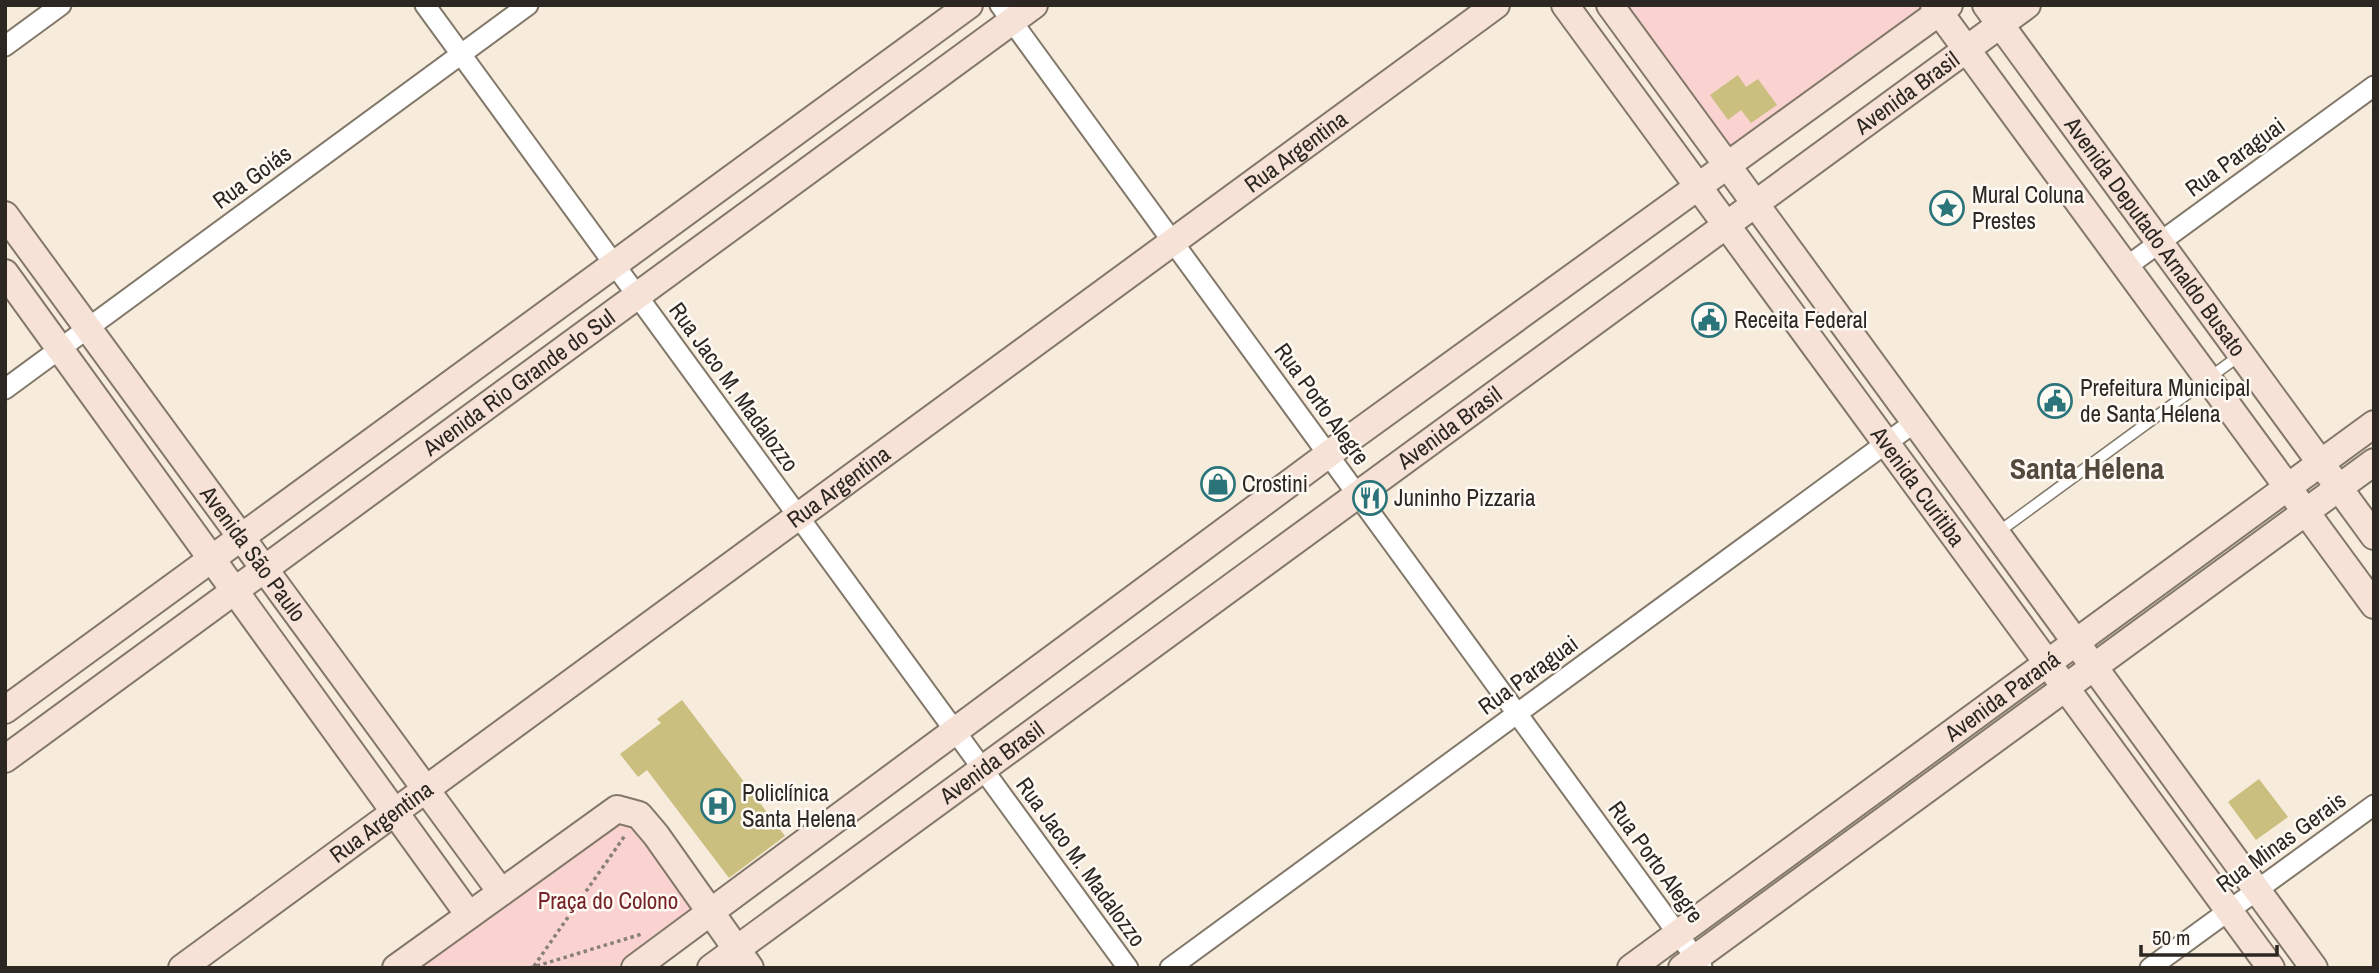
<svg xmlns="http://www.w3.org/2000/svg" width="2379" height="973" font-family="'Archivo Narrow',sans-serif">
<rect width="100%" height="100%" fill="#f7ebdc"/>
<g fill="#fad3d1">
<path d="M1618,5H1921L1927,13L1729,159Z"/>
<path d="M616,817L631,820L702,911L624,968H406Z"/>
</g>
<g fill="#cabf7f">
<path d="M1738,75L1746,87L1758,79L1777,105L1751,123L1741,110L1728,120L1710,95Z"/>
<path d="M682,700L785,836L729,878L647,770L638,777L620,754L661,723L657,719Z"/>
<path d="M2259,779L2288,817L2256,840L2228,802Z"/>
</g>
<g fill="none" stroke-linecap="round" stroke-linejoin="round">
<g stroke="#82786a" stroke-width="13">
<path id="lane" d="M1997,533L2239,356"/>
</g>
<g stroke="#82786a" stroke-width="23">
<g id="street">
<path d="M425,5L1128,968"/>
<path d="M1000,5L1702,967"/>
<path d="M5,46L61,5"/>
<path d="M2126,267L2374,86"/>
<path d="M5,389L528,5"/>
<path d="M1170,968L1915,422"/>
<path d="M2150,968L2374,805"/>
</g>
</g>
<g stroke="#82786a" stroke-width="30">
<g id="secondary">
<path id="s1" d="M1565,5L2271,968"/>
<path d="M1610,5L2314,968"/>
<path d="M1934,5L2374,605"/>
<path id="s2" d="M1986,5L2374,536"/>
<path id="s3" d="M5,215L501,892"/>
<path d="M5,273L469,915"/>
<path d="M5,710L969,5"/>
<path id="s4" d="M5,759L1034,5"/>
<path id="s5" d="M182,968L1496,5"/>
<path d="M396,968L617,809L639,815L656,835L750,968"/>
<path d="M635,968L1341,445L1949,5"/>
<path id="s6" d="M711,968L2027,5"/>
<path id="s7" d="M1631,968L2374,424"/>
<path d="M1682,968L2374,462"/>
</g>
</g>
<g stroke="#888077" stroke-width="3.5" stroke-dasharray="3.5 3.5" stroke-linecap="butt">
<path d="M534,966L626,834"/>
<path d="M530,968L642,934"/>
</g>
<use href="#lane" stroke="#fff" stroke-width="10"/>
<use href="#street" stroke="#fff" stroke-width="19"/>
<use href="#secondary" stroke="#f7e2d7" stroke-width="26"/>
</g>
<defs>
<g id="sight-ring" transform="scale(1.75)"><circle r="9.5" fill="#fffaf4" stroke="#2a747a" stroke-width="1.5"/><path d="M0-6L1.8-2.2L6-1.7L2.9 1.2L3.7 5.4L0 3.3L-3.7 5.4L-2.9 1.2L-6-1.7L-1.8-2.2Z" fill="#2a747a"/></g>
<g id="civic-ring" transform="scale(1.75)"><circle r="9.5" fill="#fffaf4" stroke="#2a747a" stroke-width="1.5"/><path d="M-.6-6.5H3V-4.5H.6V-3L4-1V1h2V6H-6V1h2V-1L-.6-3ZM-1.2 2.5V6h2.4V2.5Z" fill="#2a747a"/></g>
<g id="shop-ring" transform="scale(1.75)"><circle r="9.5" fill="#fffaf4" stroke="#2a747a" stroke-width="1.5"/><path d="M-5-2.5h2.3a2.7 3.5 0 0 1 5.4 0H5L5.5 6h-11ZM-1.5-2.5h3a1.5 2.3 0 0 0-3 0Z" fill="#2a747a"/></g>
<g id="restaurant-ring" transform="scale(1.75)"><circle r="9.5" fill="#fffaf4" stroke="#2a747a" stroke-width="1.5"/><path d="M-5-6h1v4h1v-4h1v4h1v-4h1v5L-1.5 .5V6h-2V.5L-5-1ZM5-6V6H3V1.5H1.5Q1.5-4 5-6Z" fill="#2a747a"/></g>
<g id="hospital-ring" transform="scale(1.75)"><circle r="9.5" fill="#fffaf4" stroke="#2a747a" stroke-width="1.5"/><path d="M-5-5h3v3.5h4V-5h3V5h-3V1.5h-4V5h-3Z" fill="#2a747a"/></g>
</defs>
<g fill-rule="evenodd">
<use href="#sight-ring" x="1947" y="208"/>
<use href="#civic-ring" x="1709" y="320"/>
<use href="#civic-ring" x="2055" y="401"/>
<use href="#shop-ring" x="1218" y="484"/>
<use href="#restaurant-ring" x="1370" y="498"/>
<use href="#hospital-ring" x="718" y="806"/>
</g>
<g text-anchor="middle" stroke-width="5" stroke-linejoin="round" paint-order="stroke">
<g font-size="23" fill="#2c2722" stroke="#fffaf4">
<text dy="8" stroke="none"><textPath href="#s6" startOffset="1482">Avenida Brasil</textPath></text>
<text dy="8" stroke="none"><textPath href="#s5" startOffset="1381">Rua Argentina</textPath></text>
<text transform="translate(2235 157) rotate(-36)" y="8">Rua Paraguai</text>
<text transform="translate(252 177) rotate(-36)" y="8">Rua Goiás</text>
<text dy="8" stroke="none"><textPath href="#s2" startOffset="287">Avenida Deputado Arnaldo Busato</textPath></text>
<text dy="8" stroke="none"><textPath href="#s4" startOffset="637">Avenida Rio Grande do Sul</textPath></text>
<text transform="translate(734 387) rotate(54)" y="8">Rua Jaco M. Madalozzo</text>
<text transform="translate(1322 404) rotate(54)" y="8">Rua Porto Alegre</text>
<text dy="8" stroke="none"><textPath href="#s6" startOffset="915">Avenida Brasil</textPath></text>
<text dy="8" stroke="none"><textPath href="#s5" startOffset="814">Rua Argentina</textPath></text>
<text dy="8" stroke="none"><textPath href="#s1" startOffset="597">Avenida Curitiba</textPath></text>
<text dy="8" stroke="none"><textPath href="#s3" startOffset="420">Avenida São Paulo</textPath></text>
<text transform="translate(1528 675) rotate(-36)" y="8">Rua Paraguai</text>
<text dy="8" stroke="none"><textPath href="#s7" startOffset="460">Avenida Paraná</textPath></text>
<text dy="8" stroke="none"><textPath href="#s6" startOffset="348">Avenida Brasil</textPath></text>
<text dy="8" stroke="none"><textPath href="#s5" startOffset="247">Rua Argentina</textPath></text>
<text transform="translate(2281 842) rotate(-36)" y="8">Rua Minas Gerais</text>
<text transform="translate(1081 862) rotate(54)" y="8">Rua Jaco M. Madalozzo</text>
<text transform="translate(1656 862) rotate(54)" y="8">Rua Porto Alegre</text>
</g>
<g font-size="23" fill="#2c2722" stroke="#fffaf4" text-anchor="start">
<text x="1972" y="203">Mural Coluna<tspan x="1972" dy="26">Prestes</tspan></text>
<text x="1734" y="328">Receita Federal</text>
<text x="2080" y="396">Prefeitura Municipal<tspan x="2080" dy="26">de Santa Helena</tspan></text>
<text x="1242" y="492">Crostini</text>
<text x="1394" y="506">Juninho Pizzaria</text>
<text x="742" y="801">Policlínica<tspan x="742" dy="26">Santa Helena</tspan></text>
</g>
<g font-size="23" fill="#752326" stroke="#fffaf4">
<text x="608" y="909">Praça do Colono</text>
</g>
<g font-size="30" font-weight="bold" fill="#53493d" stroke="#fffaf4">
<text x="2087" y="479">Santa Helena</text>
</g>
</g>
<rect width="2379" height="973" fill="none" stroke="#2c2722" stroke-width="14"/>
<path d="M2141 945v10h136v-10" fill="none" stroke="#2c2722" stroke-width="3.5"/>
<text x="2152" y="945" font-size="21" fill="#2c2722" stroke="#fffaf4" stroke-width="5" paint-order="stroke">50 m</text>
</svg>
